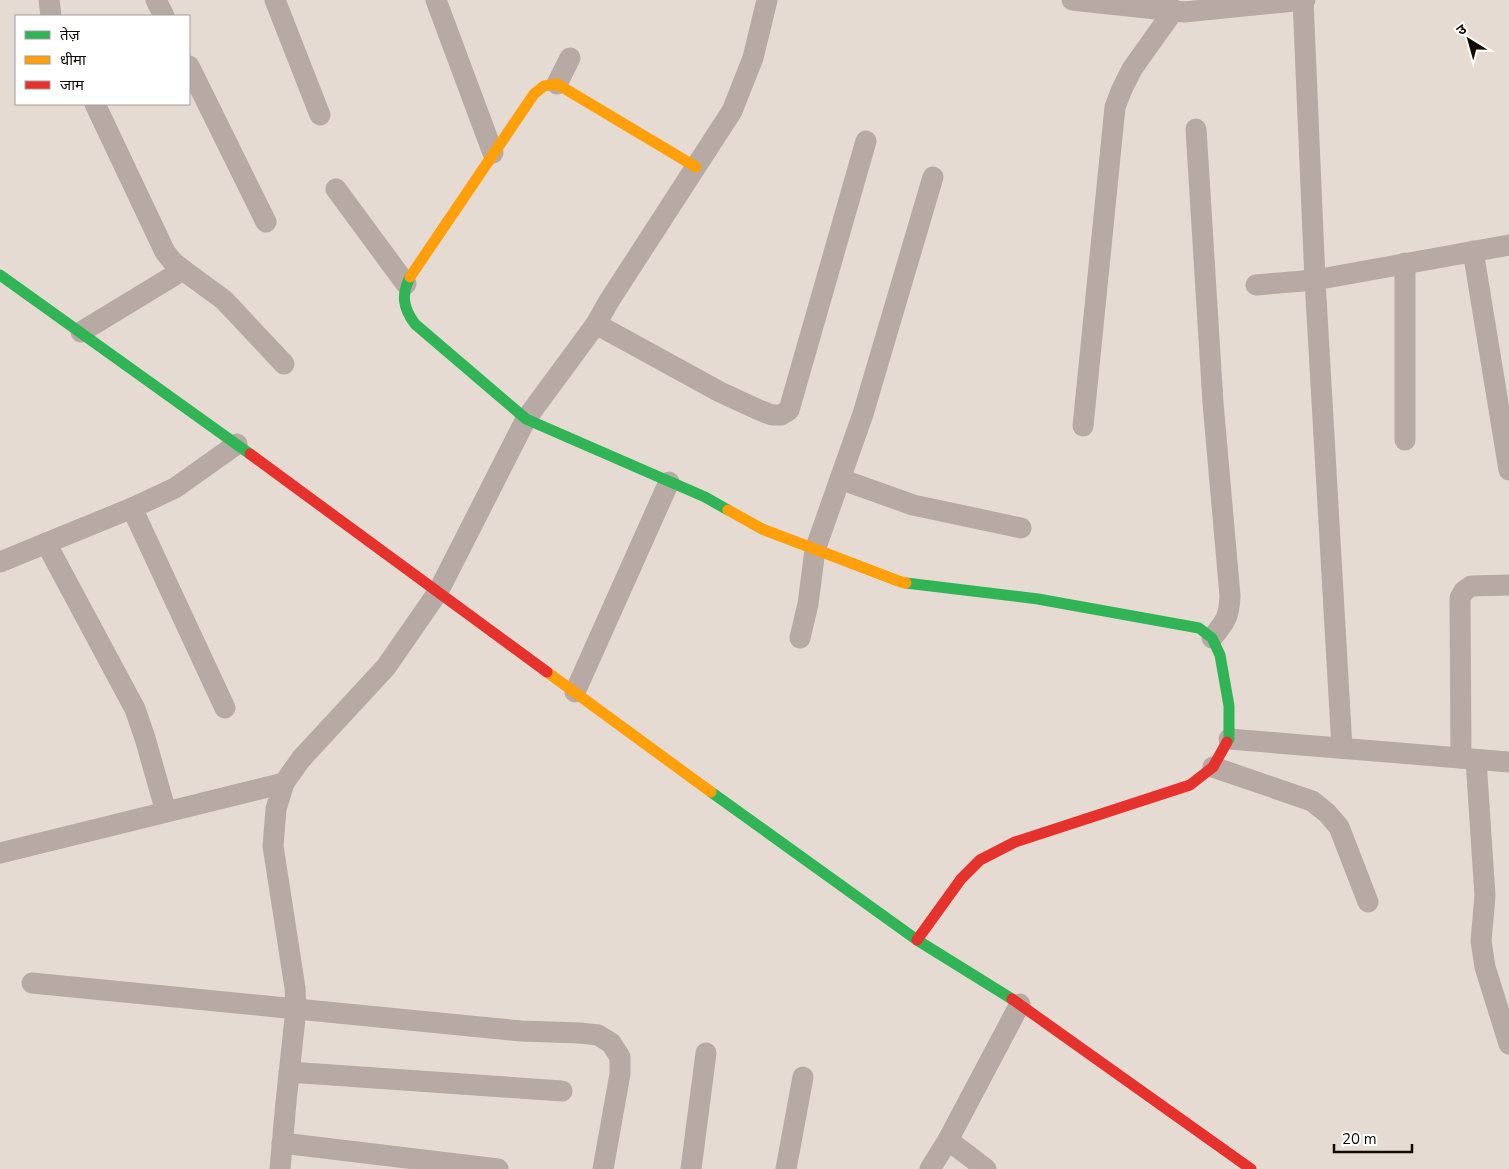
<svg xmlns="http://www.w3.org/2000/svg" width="1509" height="1169" font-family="'Nunito Sans','Noto Sans Devanagari',sans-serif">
<rect width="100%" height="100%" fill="#e5dbd2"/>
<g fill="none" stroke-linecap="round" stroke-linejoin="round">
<g stroke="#b7a9a4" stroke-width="21">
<path d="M49,0L51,16"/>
<path d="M156,0L164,16"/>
<path d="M275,0L320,115"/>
<path d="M436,0L493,153"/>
<path d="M1072,0L1184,12L1305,0"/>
<path d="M1303,0L1315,280L1342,748"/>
<path d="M189,66L266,222"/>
<path d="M557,84L570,58"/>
<path d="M95,104L165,252L173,262L183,270"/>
<path d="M1196,129L1213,403L1230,596C1229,618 1225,622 1212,638"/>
<path d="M336,189L406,284"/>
<path d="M1473,251L1509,470"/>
<path d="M1256,285L1315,280L1509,245"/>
<path d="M596,324L720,392L759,410L772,415H781L789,410L866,141"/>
<path d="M81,332L183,270L224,300L284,364"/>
<path d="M1083,426L1115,107L1122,89L1132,69L1174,10"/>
<path d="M1405,440V263"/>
<path d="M840,479L913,505L1021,528"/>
<path d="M132,508L225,708"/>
<path d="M46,543L135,709L145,738L166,812"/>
<path d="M0,562L132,508L175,488L237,444"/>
<path d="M800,638L808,604L815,550L863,414L933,177"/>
<path d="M575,692L669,482"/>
<path d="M1229,739L1509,762"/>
<path d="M1461,758L1460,598L1464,591L1471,586L1509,585"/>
<path d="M1476,760L1485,896L1481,941L1485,967L1509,1044"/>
<path d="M1213,767L1312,801L1327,813L1339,827L1368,902"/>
<path d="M0,853L284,783"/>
<path d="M32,983L521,1031L580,1033L598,1035L611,1043L620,1057V1074L603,1169"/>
<path d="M289,1072L562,1091"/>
<path d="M282,1143L498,1169"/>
<path d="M280,1169L286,1102L296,1009L295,988L273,846L276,809L284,783L301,759L386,667L438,592L526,419L596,324L609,301L732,111L753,58L767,0"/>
<path d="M691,1169L706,1053"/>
<path d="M786,1169L803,1077"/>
<path d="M930,1169L948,1140"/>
<path d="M986,1169L948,1140L1020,1004"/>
</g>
<g stroke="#30b455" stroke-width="11">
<path d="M0,275L250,454"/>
<path d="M410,277C401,295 403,308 415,324L526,419L705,497L728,510"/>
<path d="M906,583L1038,599L1199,628L1212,638L1220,655L1229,706V739L1227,742"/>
<path d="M711,792L917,940L1012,999"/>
</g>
<g stroke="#ff9f0a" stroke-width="11">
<path d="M410,277L534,94L544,86L557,84L696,167"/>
<path d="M728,510L762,529L901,582L906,583"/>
<path d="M547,672L711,792"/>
</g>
<g stroke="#e5322d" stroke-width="11">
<path d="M250,454L547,672"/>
<path d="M917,940L961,879L980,860L1015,842L1190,785L1213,767L1227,742"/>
<path d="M1012,999L1251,1169"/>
</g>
</g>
<rect x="15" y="15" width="175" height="90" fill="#ffffff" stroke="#a09d9b"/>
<rect x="25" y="31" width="25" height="8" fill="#30b455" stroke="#a09d9b"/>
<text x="60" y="40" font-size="15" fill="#110b06">तेज़</text>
<rect x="25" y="56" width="25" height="8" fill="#ff9f0a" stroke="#a09d9b"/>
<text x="60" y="65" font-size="15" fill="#110b06">धीमा</text>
<rect x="25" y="81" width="25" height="8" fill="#e5322d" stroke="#a09d9b"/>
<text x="60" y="90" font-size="15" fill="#110b06">जाम</text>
<g transform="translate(1469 40) rotate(323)" stroke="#ffffff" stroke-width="4" paint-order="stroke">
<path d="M0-4L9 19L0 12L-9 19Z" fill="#110b06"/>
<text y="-8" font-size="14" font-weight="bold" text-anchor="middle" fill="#110b06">उ</text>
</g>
<path d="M1334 1144v8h78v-8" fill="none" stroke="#110b06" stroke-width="2.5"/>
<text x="1342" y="1144" font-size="15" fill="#110b06" stroke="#ffffff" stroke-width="4" paint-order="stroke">20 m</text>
</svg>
